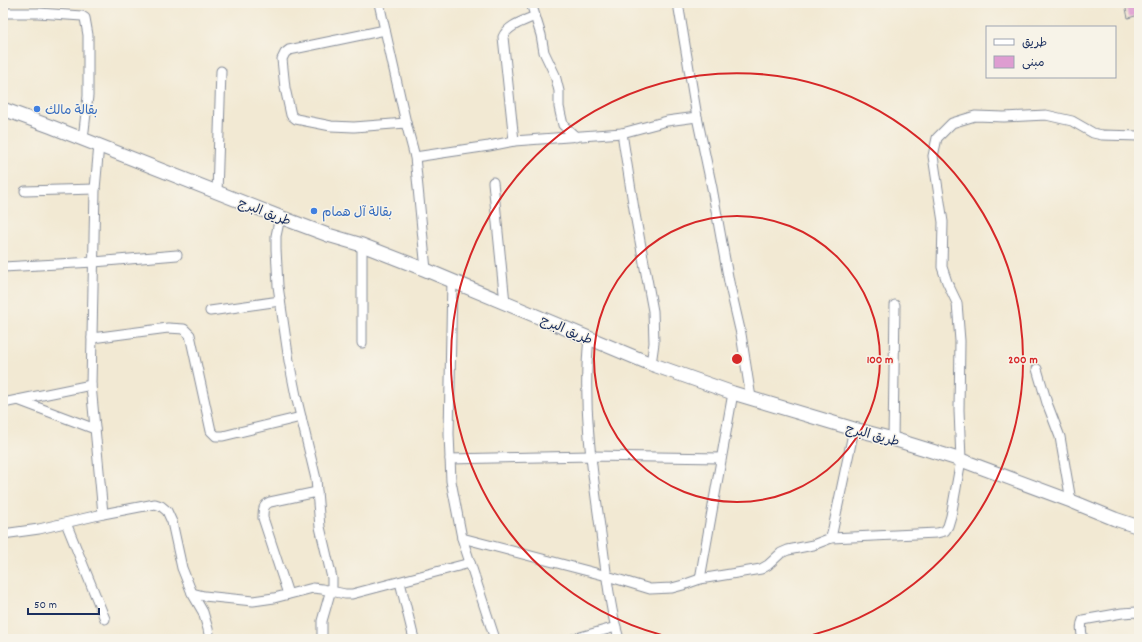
<svg xmlns="http://www.w3.org/2000/svg" width="1142" height="642" font-family="Dekko,'Playpen Sans Arabic',sans-serif">
<rect width="100%" height="100%" fill="#f7f3e8"/>
<filter id="ink" filterUnits="userSpaceOnUse"><feTurbulence type="fractalNoise" baseFrequency=".025" numOctaves="2"/><feDisplacementMap in="SourceGraphic" scale="8" xChannelSelector="R" yChannelSelector="G"/><feConvolveMatrix kernelMatrix="1 2 1 2 8 2 1 2 1" color-interpolation-filters="sRGB"/></filter>
<filter id="wash" filterUnits="userSpaceOnUse"><feTurbulence type="fractalNoise" baseFrequency=".012" numOctaves="4" result="noise"/><feDisplacementMap in="SourceGraphic" scale="16" xChannelSelector="R" yChannelSelector="G"/><feGaussianBlur stdDeviation="0.9" result="paint"/><feColorMatrix in="noise" values="0 0 0 0 0 0 0 0 0 0 0 0 0 0 0 0 0 1.4 0 .05"/><feComposite in="paint" operator="in"/></filter>
<g filter="url(#wash)">
<rect width="100%" height="100%" fill="#f2e9d3"/>
<g id="blocks">
<path fill="#de9dd1" d="M1130,3H1136L1139,15L1128,18L1125,4Z"/>
</g>
</g>
<g filter="url(#ink)">
<use href="#blocks" fill-opacity="0" stroke="#868c98" stroke-width="1"/>
<g fill="none" stroke-linecap="round" stroke-linejoin="round">
<g stroke="#868c98" stroke-width="11">
<g id="street">
<path d="M379,3L406,123L415,157L426,270"/>
<path d="M531,3L541,35L544,52L555,75L559,91V107L563,125L576,137"/>
<path d="M678,3L697,117L712,188L729,282L741,334L751,398"/>
<path d="M3,13H38L82,16L85,18L88,35V96L83,139"/>
<path d="M385,30L289,50L285,53L282,59L285,88L291,115L296,119L331,126L354,127L406,123"/>
<path d="M622,133L634,209L653,311L654,343L651,364"/>
<path d="M514,141L503,37C508,25 524,21 535,16"/>
<path d="M99,145L95,189L91,385L103,514"/>
<path d="M415,157L489,146L514,141L622,133L667,121L697,117"/>
<path d="M493,182L505,303"/>
<path d="M25,191L95,189"/>
<path d="M217,193L221,71"/>
<path d="M280,217L276,236V249L278,286L289,361L296,396L316,479L320,527L332,578V586L322,621V639"/>
<path d="M362,245V343"/>
<path d="M3,267L94,262L177,255"/>
<path d="M452,280L449,434L451,481L462,538L495,639"/>
<path d="M210,311L280,301"/>
<path d="M92,338L168,328L184,329L190,335L211,431L216,436H223L301,417"/>
<path d="M589,338C582,403 592,470 601,534C606,569 609,605 619,639"/>
<path d="M1037,369L1047,403L1060,437L1071,501"/>
<path d="M18,400L95,429"/>
<path d="M3,403L91,385"/>
<path d="M893,439L895,305"/>
<path d="M450,459L591,456L721,458"/>
<path d="M66,523L105,619"/>
<path d="M3,534L39,529L103,514L155,504L161,506L167,511L172,522L182,568L192,593L203,612L208,629L210,639"/>
<path d="M462,538L607,576L650,589L672,588L683,585L700,579L761,569L768,565L781,553L788,550L813,545L831,538L937,533L945,531L948,526L951,516L961,460L959,410L960,341L957,303L947,282L942,267L943,222L933,156L937,138L952,123L975,116L1004,117L1046,115L1072,121L1093,133L1102,135L1139,136"/>
<path d="M831,538L854,429"/>
<path d="M700,579L733,393"/>
<path d="M400,582L414,639"/>
<path d="M192,593L204,596L253,601L274,598L313,588L322,589L345,594H352L470,563"/>
<path d="M288,594L263,518C263,510 263,505 270,502L317,492"/>
<path d="M573,639L616,627"/>
<path d="M1083,639C1081,632 1080,626 1083,620L1122,613L1137,612L1139,614"/>
</g>
</g>
<g stroke="#868c98" stroke-width="15">
<path id="secondary" d="M3,109L52,127L280,217L328,235L362,245L426,270L651,364L733,393L854,429L893,439L961,460L1071,501L1115,519L1139,527"/>
</g>
<use href="#street" stroke="#fff" stroke-width="9"/>
<use href="#secondary" stroke="#fff" stroke-width="13"/>
</g>
</g>
<g fill="none" stroke="#d62828" stroke-width="2">
<circle cx="737" cy="359" r="143"/>
<path d="M678 639A286 286 0 1 1 796 639"/>
</g>
<g fill="#3f7fe0" stroke="#f7f3e8" stroke-width="1.5">
<circle cx="37" cy="109" r="4"/>
<circle cx="314" cy="211" r="4"/>
</g>
<g text-anchor="middle" stroke-width="3" stroke-linejoin="round" paint-order="stroke">
<g font-size="13" fill="#366cbe" stroke="#f7f3e8" text-anchor="start">
<text x="45" y="114">بقالة مالك</text>
<text x="322" y="216">بقالة آل همام</text>
</g>
<g font-size="13" fill="#1b2f5e" stroke="#f7f3e8">
<text transform="translate(265 211) rotate(21)" y="5">طريق البرج</text>
<text transform="translate(567 329) rotate(23)" y="5">طريق البرج</text>
<text transform="translate(873 434) rotate(15)" y="5">طريق البرج</text>
</g>
</g>
<circle cx="737" cy="359" r="6" fill="#d62828" stroke="#f7f3e8" stroke-width="2"/>
<g font-size="12" text-anchor="middle" font-weight="bold" fill="#d62828" stroke="#f7f3e8" stroke-width="3" stroke-linejoin="round" paint-order="stroke">
<text x="880" y="363">100 m</text>
<text x="1023" y="363">200 m</text>
</g>
<rect width="1142" height="642" fill="none" stroke="#f7f3e8" stroke-width="16"/>
<rect x="986" y="26" width="130" height="52" fill="#f7f3e8" stroke="#9fa5b1"/>
<rect x="994" y="39" width="20" height="6" fill="#ffffff" stroke="#9fa5b1"/>
<text x="1022" y="46" font-size="12" fill="#1b2f5e">طريق</text>
<rect x="994" y="56" width="20" height="12" fill="#de9dd1" stroke="#9fa5b1"/>
<text x="1022" y="66" font-size="12" fill="#1b2f5e">مبنى</text>
<path d="M28 608v6h71v-6" fill="none" stroke="#1b2f5e" stroke-width="2"/>
<text x="34" y="608" font-size="12" fill="#1b2f5e" stroke="#f7f3e8" stroke-width="3" paint-order="stroke">50 m</text>
</svg>
